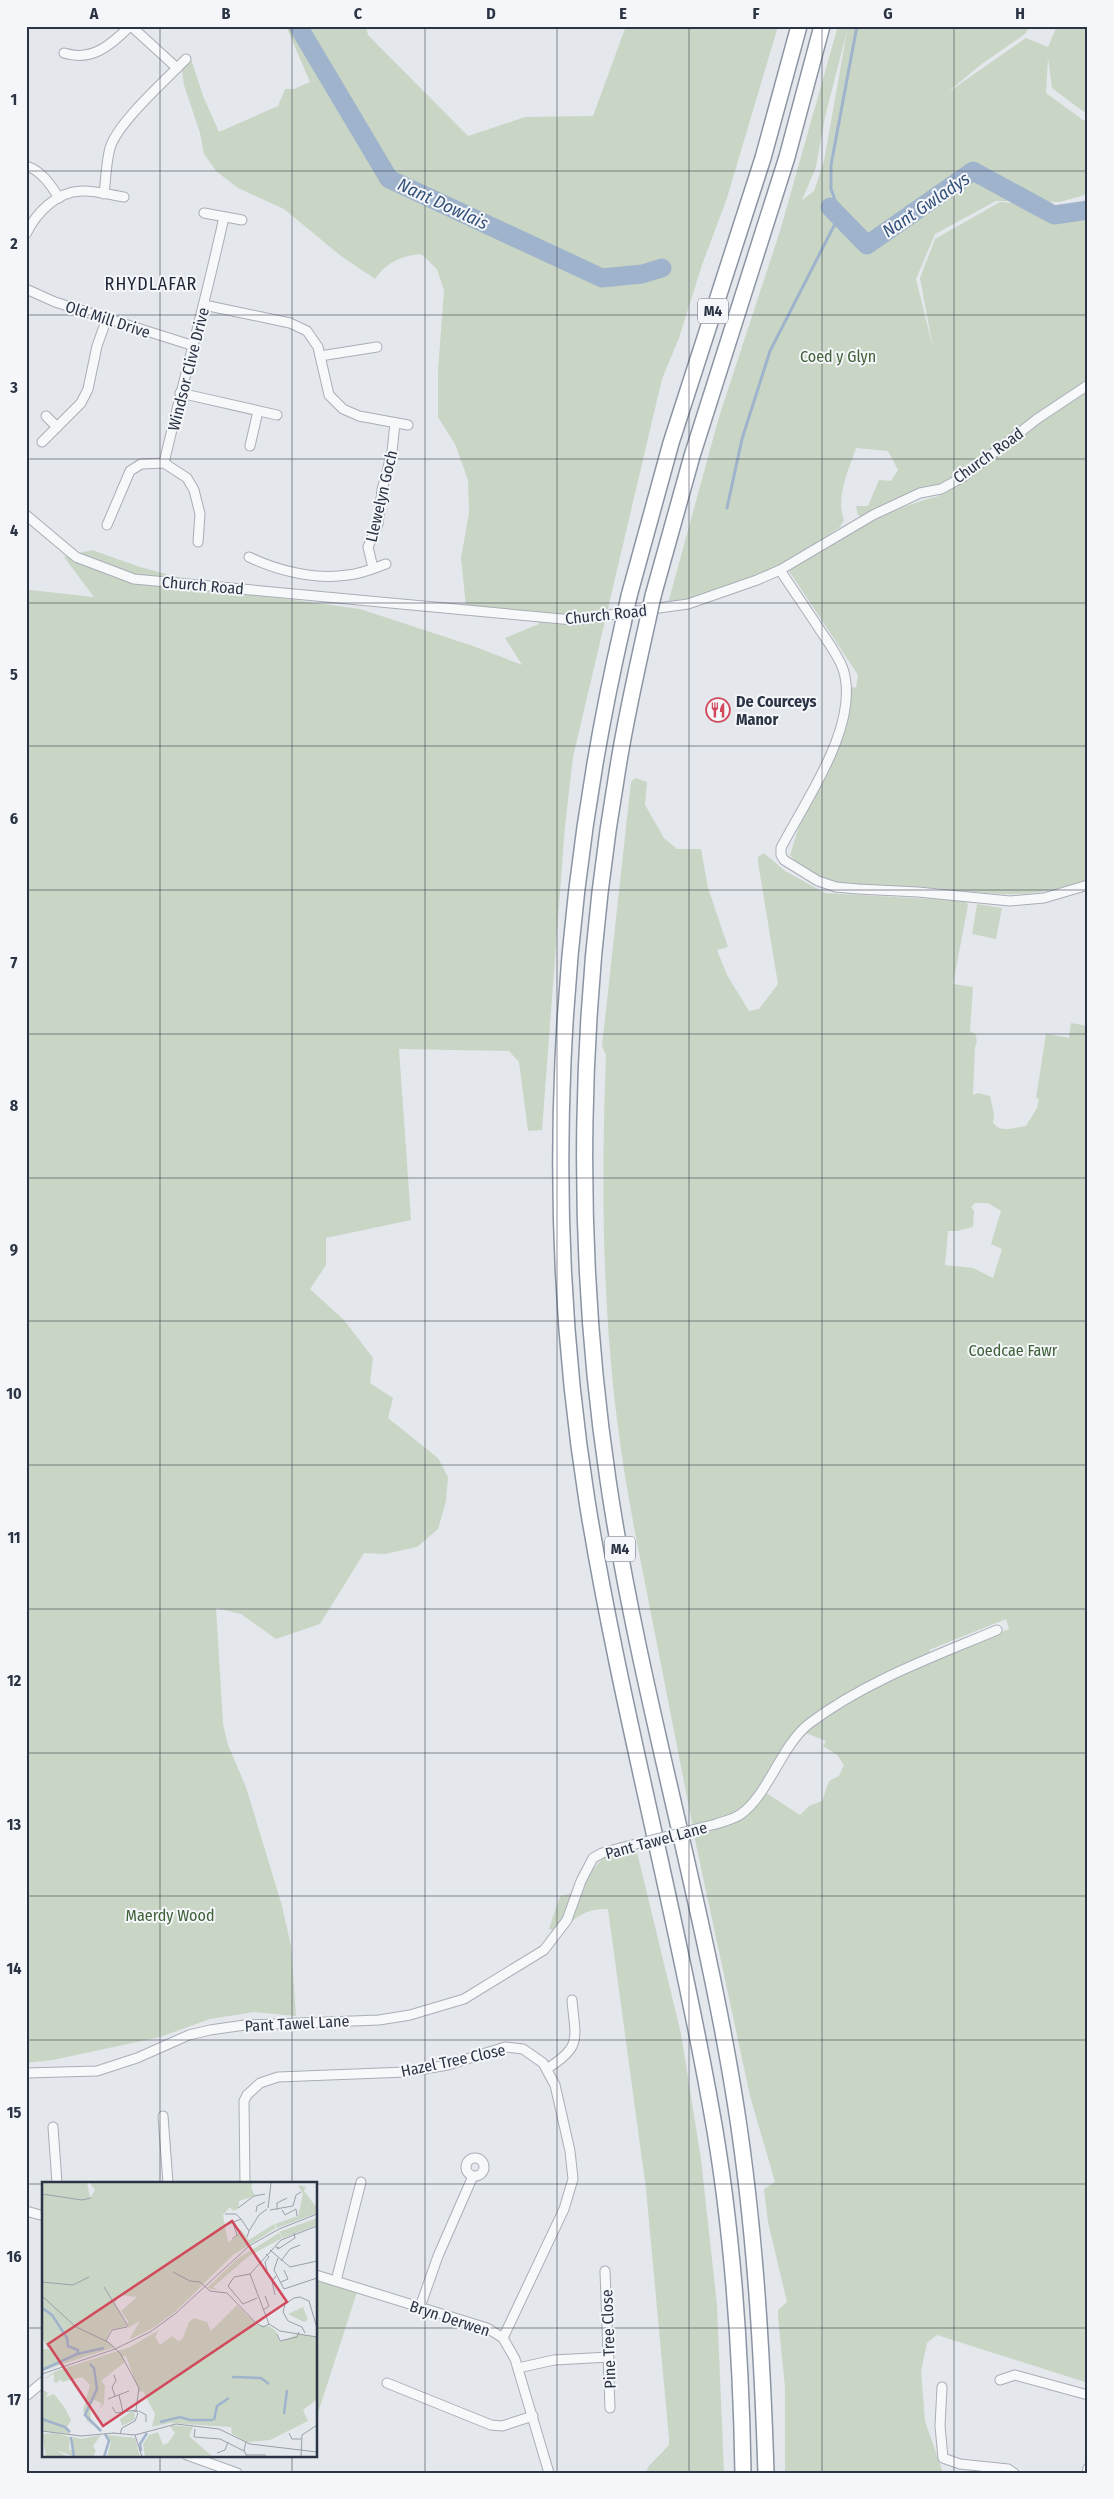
<svg xmlns="http://www.w3.org/2000/svg" width="1114" height="2499" font-family="'Fira Sans Condensed',sans-serif">
<rect width="100%" height="100%" fill="#e4e7ec"/>
<g fill="#c9d6c5" fill-rule="evenodd">
<path d="M286,26H366L368,35L468,136L525,117L593,116L626,26H778L727,198L702,265L679,338L662,379L573,757L565,826L542,1130L528,1131L519,1062L509,1051L399,1049L411,1220L326,1238V1265L310,1289L344,1320L373,1358L370,1383L393,1398L388,1418L438,1458L448,1477L446,1501L438,1529L417,1547L385,1554L364,1553L320,1624L276,1639L241,1614L216,1608L223,1724L228,1745L246,1787L282,1906L291,1946L296,2016L254,2012L210,2019L160,2037L53,2060L26,2063V585L30,590L94,597L64,557L92,550L140,567L229,591L360,609L473,646L522,665L505,638L539,624L532,612L466,607L461,558L469,513L468,480L455,444L438,417V370L444,291L437,269L421,254C401,256 387,262 375,279L341,256L284,209L238,188L216,171L204,154L200,133L184,85L181,63L191,59L203,96L219,132L278,106L285,89H294L310,82Z"/>
<path d="M838,26H1030L1025,34L979,66L947,93L1026,38L1048,47L1057,26H1088V115L1052,88L1048,58L1046,93L1083,120H1088V194L1060,202L996,201L935,234L916,279L933,348L920,278L935,239L1000,202L1062,207L1088,202V881C1066,887 1043,893 1020,894C991,895 961,890 932,888C887,885 823,895 790,855L801,820L836,739L846,685L856,688L858,675L789,571C835,540 884,509 939,496L940,489L865,519L858,515L856,506H868L879,480L891,481L898,470L888,451L856,448C849,470 835,497 844,520L840,527L787,562L786,566L667,607L719,417L780,231ZM847,31L824,161L814,191L802,200L816,167L825,117Z"/>
<path d="M635,778L647,782L645,805L664,838L677,849H701L708,888L728,947L717,950L727,975L749,1011L759,1009L778,984L758,862V857L764,853L785,871L825,893L966,901L968,905L953,984L973,987L970,1032L975,1033L977,1041L975,1047L973,1095L978,1093L990,1096L994,1114L993,1123C1002,1134 1014,1127 1026,1126L1037,1108L1039,1099L1036,1098L1046,1034L1069,1038L1071,1023L1088,1026V2383L937,2335L927,2343L921,2371L925,2421L943,2473H785V2388L778,2316V2310L787,2302L768,2222L764,2189L775,2182L750,2096L694,1835L704,1831L693,1827C679,1758 666,1689 652,1619C641,1561 628,1502 620,1442C602,1314 601,1184 606,1055L602,1046L631,782ZM975,1203H988L1001,1211L991,1244L1002,1249L993,1278L973,1268L945,1265L948,1231H957L973,1227L974,1211L971,1207ZM1006,1619L1009,1629L934,1660L929,1650ZM801,1731L826,1741L823,1746L837,1755L844,1765L839,1776L829,1781L822,1801L809,1806L800,1815L763,1791Z"/>
<path d="M977,904L1002,908L996,939L972,934Z"/>
<path d="M636,1848L681,2034L701,2159L717,2305L724,2473H646L648,2467L669,2445V2438L646,2189L608,1909C587,1908 575,1917 560,1932L549,1929L560,1896L573,1893L608,1852Z"/>
<path d="M316,2281L357,2292L316,2419Z"/>
</g>
<g fill="none" stroke-linecap="round" stroke-linejoin="round">
<path stroke="#9fb4cc" stroke-width="3" d="M727,508L742,439L770,351L840,214L831,189V165L857,26"/>
<g stroke="#9fb4cc" stroke-width="19">
<path d="M298,26L389,179L602,278L642,274L662,268"/>
<path d="M830,207L867,245L973,171L1054,215L1088,210"/>
</g>
<g stroke="#a9aeb7" stroke-width="11">
<g id="street">
<path d="M131,26L177,68"/>
<path d="M64,53C92,62 111,45 130,26"/>
<path d="M26,166C41,170 51,185 59,198"/>
<path d="M104,194C106,179 106,162 110,148C118,122 166,80 186,59"/>
<path d="M204,213L242,220"/>
<path d="M26,234C36,213 56,192 81,191C95,190 110,195 124,197"/>
<path d="M26,289L55,302L191,345"/>
<path d="M204,305L290,323L307,331L318,347L329,395L343,409L359,416L408,425"/>
<path d="M320,356L377,347"/>
<path d="M180,393L277,415"/>
<path d="M46,416L57,427"/>
<path d="M42,442L81,403L88,389L97,346L107,318"/>
<path d="M250,446L258,411"/>
<path d="M164,463C183,381 206,300 224,217"/>
<path d="M26,515L76,557L134,579L573,620L688,604L757,580L780,570L873,515L920,493L941,489L963,477L1037,419L1088,385"/>
<path d="M107,525L130,471L141,464L164,463L187,478L194,490L200,514L198,542"/>
<path d="M249,557C278,571 316,580 348,575C361,574 374,568 386,564"/>
<path d="M373,568L368,547L378,524L382,490L392,452L395,423"/>
<path d="M780,570C793,590 807,610 820,630C828,642 838,655 843,669C861,724 805,801 781,848V855L784,860L818,881L836,887L858,889L918,892L1010,901L1044,898L1088,885"/>
<path d="M716,1824C725,1821 734,1819 741,1814C769,1794 781,1745 810,1723C866,1681 933,1657 997,1630"/>
<path d="M548,2068C583,2046 575,2038 572,2000"/>
<path d="M26,2073L97,2071L137,2058L189,2035L210,2030L245,2025L379,2020L410,2015L464,1999L544,1950L567,1920L581,1881L593,1858L602,1853L620,1848"/>
<path d="M163,2116L168,2183"/>
<path d="M53,2127L57,2183"/>
<circle cx="475" cy="2167" r="9"/>
<path d="M245,2183L244,2101L247,2095L260,2083L278,2077L406,2072L448,2065L505,2047L523,2049L543,2063L555,2085L570,2151L573,2179L564,2209L503,2338"/>
<path d="M26,2211L44,2216"/>
<path d="M605,2271L610,2408"/>
<path d="M316,2275L487,2328L503,2338L515,2359L549,2473"/>
<path d="M336,2281L361,2182"/>
<path d="M420,2307L438,2256L473,2176"/>
<path d="M518,2368L554,2360L609,2357"/>
<path d="M1000,2380L1015,2375L1088,2395"/>
<path d="M387,2383L491,2425L502,2426L533,2416"/>
<path d="M942,2387L940,2426L943,2458L960,2464L1008,2469L1014,2473"/>
<path d="M26,2396L44,2381"/>
<path d="M187,2455L237,2473"/>
<path d="M1087,2473L1088,2468"/>
</g>
</g>
<g stroke="#8b94a3" stroke-width="18">
<g id="highway">
<path d="M629,596L671,443L763,158L799,26"/>
<path d="M653,596L692,456L787,157L822,26"/>
<path d="M648,619C637,668 626,717 618,767C578,1001 573,1245 608,1480C639,1691 703,1897 736,2107C755,2228 762,2350 766,2473"/>
<path d="M623,624C557,911 541,1210 587,1501C620,1705 675,1905 711,2108C733,2228 741,2351 743,2473"/>
</g>
</g>
<use href="#street" stroke="#f7f8fa" stroke-width="9"/>
<use href="#highway" stroke="#fff" stroke-width="15"/>
<g stroke="#a9aeb7" stroke-width="11" stroke-linecap="butt">
<path id="street-bridge" d="M620,1848L716,1824"/>
</g>
<g stroke="#8b94a3" stroke-width="18" stroke-linecap="butt">
<g id="highway-bridge">
<path d="M648,619L653,596"/>
<path d="M623,624L629,596"/>
</g>
</g>
<use href="#street-bridge" stroke="#f7f8fa" stroke-width="9"/>
<use href="#highway-bridge" stroke="#fff" stroke-width="15"/>
</g>
<path fill="none" stroke="#2b3445" stroke-width="1" stroke-opacity="0.55" d="M160,26V2183M292,26V2183M425,26V2473M557,26V2473M689,26V2473M822,26V2473M954,26V2473M26,171H1088M26,315H1088M26,459H1088M26,603H1088M26,746H1088M26,890H1088M26,1034H1088M26,1178H1088M26,1321H1088M26,1465H1088M26,1609H1088M26,1753H1088M26,1896H1088M26,2040H1088M26,2184H44M316,2184H1088M26,2328H44M316,2328H1088M160,2455V2473M292,2455V2473"/>
<defs>
<g id="restaurant-ring" transform="scale(1.25)"><circle r="9.5" fill="#f4f6f9" stroke="#d1495b" stroke-width="1.5"/><path d="M-5-6h1v4h1v-4h1v4h1v-4h1v5L-1.5 .5V6h-2V.5L-5-1ZM5-6V6H3V1.5H1.5Q1.5-4 5-6Z" fill="#d1495b"/></g>
</defs>
<g fill-rule="evenodd">
<use href="#restaurant-ring" x="718" y="710"/>
</g>
<g text-anchor="middle" stroke-width="4" stroke-linejoin="round" paint-order="stroke">
<g fill="#f4f6f9" stroke="#676e7b" stroke-width="1">
<rect x="698" y="298.5" width="30" height="25" rx="4"/>
<rect x="605" y="1536.5" width="30" height="25" rx="4"/>
</g>
<g font-size="15" font-weight="bold" fill="#2b3445">
<text x="713" y="316">M4</text>
<text x="620" y="1554">M4</text>
</g>
<g font-size="16" fill="#2b3445" stroke="#f4f6f9">
<text transform="translate(108 319) rotate(18)" y="6">Old Mill Drive</text>
<text transform="translate(188 369) rotate(-76)" y="6">Windsor Clive Drive</text>
<text transform="translate(988 455) rotate(-36)" y="6">Church Road</text>
<text transform="translate(381 496) rotate(-77)" y="6">Llewelyn Goch</text>
<text transform="translate(203 585) rotate(5)" y="6">Church Road</text>
<text transform="translate(606 614) rotate(-6)" y="6">Church Road</text>
<text transform="translate(656 1840) rotate(-15)" y="6">Pant Tawel Lane</text>
<text transform="translate(297 2023) rotate(-3)" y="6">Pant Tawel Lane</text>
<text transform="translate(453 2060) rotate(-12)" y="6">Hazel Tree Close</text>
<text transform="translate(450 2318) rotate(18)" y="6">Bryn Derwen</text>
<text transform="translate(608 2339) rotate(-92)" y="6">Pine Tree Close</text>
</g>
<g font-size="16" fill="#3f6138" stroke="#f4f6f9">
<text x="838" y="362">Coed y Glyn</text>
<text x="1013" y="1356">Coedcae Fawr</text>
<text x="170" y="1921">Maerdy Wood</text>
</g>
<g font-size="16" font-weight="bold" fill="#2b3445" stroke="#f4f6f9" text-anchor="start">
<text x="736" y="707">De Courceys<tspan x="736" dy="18">Manor</tspan></text>
</g>
<g font-size="18" font-style="italic" fill="#34527a" stroke="#f4f6f9">
<text transform="translate(443 204) rotate(25)" y="6">Nant Dowlais</text>
<text transform="translate(926 205) rotate(-34)" y="6">Nant Gwladys</text>
</g>
<g font-size="18" letter-spacing="1" fill="#1d2536" stroke="#f4f6f9">
<text x="151" y="290">RHYDLAFAR</text>
</g>
</g>
<g transform="translate(42 2182)">
<rect width="275" height="275" fill="#e4e7ec"/>
<path d="M0,0H45L48,16L53,8L47,0H211L209,5L213,14L197,19L196,27L191,29L188,25L181,33L186,60L193,56L198,47L207,58L232,42L234,46L191,73L131,132L109,147L87,158L98,139L86,146V139L79,129L95,115L78,113L73,121L85,144L68,148L64,158L73,165L0,189V167H13L5,166L0,155V114L4,117L0,113V12L4,11H0ZM256,3L264,5L262,9L275,26V31L235,46L233,42L256,34L261,12ZM275,36V43L265,47L241,56L237,50ZM237,51L240,56L207,74L171,105L176,108L165,106L195,77ZM195,123L215,143L227,144L234,149L237,160L257,152L275,155V217L261,228L266,239L228,258L205,260L190,252L189,245L127,241L110,245L113,232L101,209L97,210L84,174H81L83,180L59,199L63,203L62,222L57,228L60,222L55,219L52,218L48,224L49,240L62,250L45,239L41,228L48,203L40,195L20,200L18,197L15,201L12,200V192L0,198L14,189L88,165L117,148L113,155L118,163L130,154L136,159L140,158L147,140L152,136L165,140L169,149ZM261,125L266,138L262,140L246,132ZM1,208L6,211L4,215L12,212L23,226L29,238L24,247L29,252L0,249ZM90,229L93,232L92,238L80,244L78,237ZM127,243L151,245L147,254L171,275H103L101,262L107,253L116,250L121,263L126,261L133,251ZM13,251L28,255L27,267L31,269V255L39,257L59,253L51,264L54,269L51,275H33L14,268L26,275H4L0,252ZM65,253L93,256L98,275H65L69,260Z" fill="#c9d6c5"/>
<path fill="none" stroke="#9fb4cc" stroke-width="2.5" d="M0,126L10,133L25,156L26,164L36,168L35,173M48,182L52,186L55,207L43,233L59,249M0,188L35,172L62,166M190,195L219,196L227,202M242,232L245,208M0,237L23,245L28,250M172,238L175,224L187,216M118,240L138,235L148,238H171M29,255L32,275M99,269L98,262L105,251M62,275L67,259L63,252"/>
<path fill="none" stroke="#9a9fa9" stroke-width="1" d="M0,12L40,18L49,16M196,26L212,14L223,12M226,26L229,1M228,28L251,24L254,13L259,10M235,28V21L245,16M240,28L243,33L254,27L255,34M214,30L215,24L223,20M183,32H194L199,37M182,44L199,37L207,49L205,55M275,44L239,58L208,92L227,142L238,149L275,155M207,49L217,33L225,27M190,57L195,53L191,41M237,66L234,65L236,67L253,56L252,51M228,68L248,85L275,79M224,72L227,75L223,80L225,89M236,76L232,88L242,107L275,96M239,79L248,67L258,63M131,90L148,99L158,100L168,109L185,111L214,141L221,145L227,142M208,92L192,95L186,104L201,122L215,116M0,100L31,103L47,95M239,100L246,97L242,88M62,105L85,142V145L70,148L64,159M233,113L230,99L234,94M0,114L34,145L66,160L78,171L97,206L94,228M221,128L227,124L223,114M263,151L260,145L246,139L241,130L243,122L252,116L258,115L267,119L275,146M235,152L238,159L255,155L257,150M0,192L73,167L108,150L133,132L207,64L237,47L275,32M72,193L74,199L70,205L73,214M77,213L81,230M66,217L87,209M70,225L74,231L95,228L96,230L91,229M97,229L104,233V240M153,247L152,255L178,257L202,269M0,249L39,254L72,251M71,251L93,253L134,242L177,247L208,262L275,270M247,251L250,257H259M78,252L80,246L93,239L96,231M93,253L100,275M204,260L202,268L205,275M175,271L183,268L186,260M204,273H224M259,275L260,253L275,243"/>
<path fill="#d1495b" fill-opacity="0.15" stroke="#d1495b" stroke-width="2.5" d="M190,39L245,120L61,244L6,162Z"/>
<rect width="275" height="275" fill="none" stroke="#2b3445" stroke-width="2.5"/>
</g>
<rect width="1114" height="2499" fill="none" stroke="#f4f6f9" stroke-width="55"/>
<rect x="28" y="28" width="1058" height="2444" fill="none" stroke="#2b3445" stroke-width="2"/>
<g font-size="16" text-anchor="middle" font-weight="bold" fill="#2b3445">
<text x="94" y="19">A</text>
<text x="226" y="19">B</text>
<text x="358" y="19">C</text>
<text x="491" y="19">D</text>
<text x="623" y="19">E</text>
<text x="756" y="19">F</text>
<text x="888" y="19">G</text>
<text x="1020" y="19">H</text>
<text x="14" y="105">1</text>
<text x="14" y="249">2</text>
<text x="14" y="393">3</text>
<text x="14" y="536">4</text>
<text x="14" y="680">5</text>
<text x="14" y="824">6</text>
<text x="14" y="968">7</text>
<text x="14" y="1111">8</text>
<text x="14" y="1255">9</text>
<text x="14" y="1399">10</text>
<text x="14" y="1543">11</text>
<text x="14" y="1686">12</text>
<text x="14" y="1830">13</text>
<text x="14" y="1974">14</text>
<text x="14" y="2118">15</text>
<text x="14" y="2262">16</text>
<text x="14" y="2405">17</text>
</g>
</svg>
